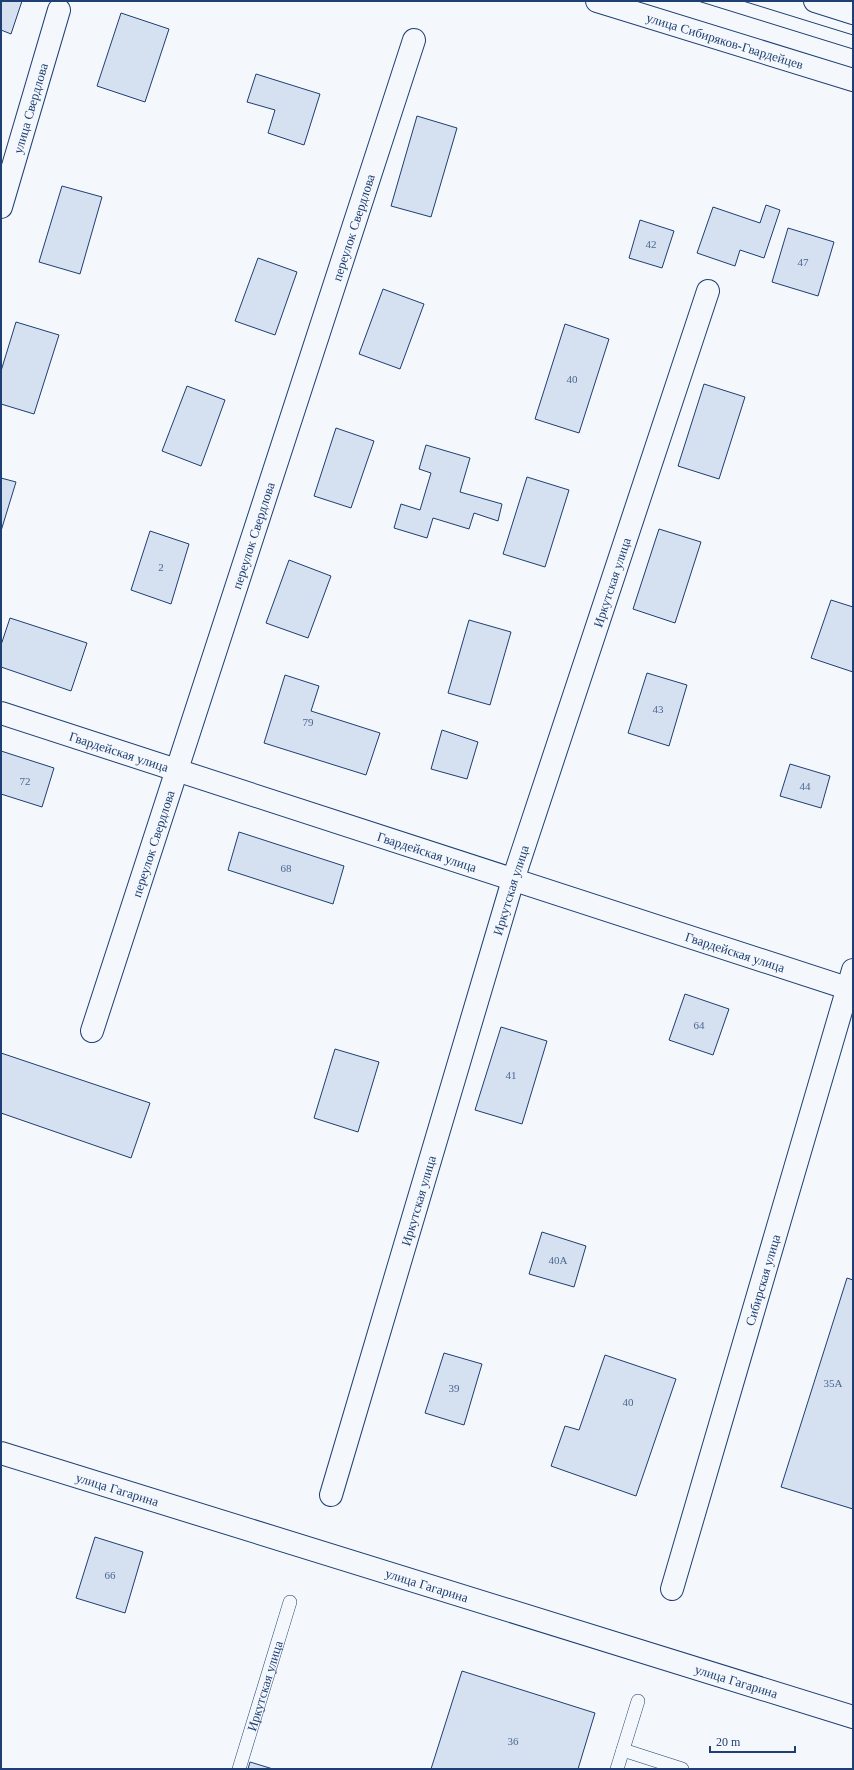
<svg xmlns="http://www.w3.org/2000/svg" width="854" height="1770" font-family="'Times New Roman',serif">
<rect width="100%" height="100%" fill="#f4f7fb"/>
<g fill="#d5e0f0" stroke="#1d3f73">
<path d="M1,1H22L11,34L1,30Z"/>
<path d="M121,13L169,29L145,102L97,86Z"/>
<path d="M256,74L320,94L304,145L268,133L275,110L247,102Z"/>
<path d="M417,116L457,128L431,217L391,206Z"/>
<path d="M62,186L102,197L80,274L39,262Z"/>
<path d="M766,205L780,210L764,258L740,250L735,266L697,253L713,207L760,223Z"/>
<path d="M640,220L674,231L662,268L629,258Z"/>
<path d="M788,228L834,242L818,296L772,282Z"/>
<path d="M258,258L297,272L275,335L235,321Z"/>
<path d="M383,289L424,304L400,369L359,354Z"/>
<path d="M16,322L59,335L34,414L1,404V371Z"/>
<path d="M565,324L609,339L579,433L535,419Z"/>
<path d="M704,384L745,397L719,479L678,466Z"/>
<path d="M187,386L225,400L201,466L162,451Z"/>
<path d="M336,428L374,441L351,508L314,496Z"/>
<path d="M426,445L470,458L460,492L502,504L498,521L474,513L469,529L433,518L427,538L394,528L401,504L420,510L431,473L419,469Z"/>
<path d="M527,477L569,490L545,567L503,554Z"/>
<path d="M1,478L16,482L1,531Z"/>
<path d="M659,529L701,542L675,623L633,609Z"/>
<path d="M150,531L189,544L171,604L131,590Z"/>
<path d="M289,560L331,576L308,638L266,623Z"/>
<path d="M831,600L853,607V672L811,658Z"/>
<path d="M10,618L87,643L71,691L1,667V645Z"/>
<path d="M469,620L511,632L490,705L448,693Z"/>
<path d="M647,673L687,685L669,746L628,733Z"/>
<path d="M285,675L319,686L311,711L380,733L366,775L264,743Z"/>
<path d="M442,730L478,742L467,779L431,769Z"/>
<path d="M1,751L54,768L42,807L1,794Z"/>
<path d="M790,764L830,776L821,808L780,796Z"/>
<path d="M239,832L344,866L333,904L228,870Z"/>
<path d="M685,994L729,1009L713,1055L669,1040Z"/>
<path d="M501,1027L547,1041L522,1124L475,1110Z"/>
<path d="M335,1049L379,1062L358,1132L314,1118Z"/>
<path d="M1,1053L150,1103L131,1158L1,1113Z"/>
<path d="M542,1232L586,1246L574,1287L529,1274Z"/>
<path d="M847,1278L853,1280V1509L781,1487Z"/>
<path d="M444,1353L482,1364L464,1425L425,1413Z"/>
<path d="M605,1355L676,1379L636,1496L551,1466L565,1426L579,1430Z"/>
<path d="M95,1537L143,1552L125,1613L76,1598Z"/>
<path d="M462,1671L595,1713L578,1769H431Z"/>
<path d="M250,1762L273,1769H248Z"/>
</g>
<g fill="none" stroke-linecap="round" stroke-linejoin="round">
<g stroke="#1d3f73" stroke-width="14">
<g id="lane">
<path d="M623,1750L682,1769"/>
<path id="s1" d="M239,1769L290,1602"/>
<path d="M617,1769L638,1701"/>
</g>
</g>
<g stroke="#1d3f73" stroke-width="24">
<g id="street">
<path id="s2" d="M1,207L59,10"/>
<path id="s3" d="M1,713L853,990"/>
<path id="s4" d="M92,1031L414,40"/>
<path id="s5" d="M331,1495L513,880L708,291"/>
<path id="s6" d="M672,1589L853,970"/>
</g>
</g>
<g stroke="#1d3f73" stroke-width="24">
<g id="secondary">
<path id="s7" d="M597,1L853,80"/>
<path d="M815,1L853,13"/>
<path id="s8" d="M1,1453L853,1717"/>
</g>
</g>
<use href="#lane" stroke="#f4f7fb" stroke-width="13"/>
<use href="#street" stroke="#f4f7fb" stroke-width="22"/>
<use href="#secondary" stroke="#f4f7fb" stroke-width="22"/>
<g stroke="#1d3f73" stroke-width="1">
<path d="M698,1L853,49"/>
<path d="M743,1L853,35"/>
</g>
</g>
<g text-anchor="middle" stroke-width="3" stroke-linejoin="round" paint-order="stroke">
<g font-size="11" fill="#4b6792">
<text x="651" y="248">42</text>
<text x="803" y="266">47</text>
<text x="572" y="383">40</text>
<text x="161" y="571">2</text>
<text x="658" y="713">43</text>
<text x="308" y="726">79</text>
<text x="25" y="785">72</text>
<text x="805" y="790">44</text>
<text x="286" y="872">68</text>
<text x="699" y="1029">64</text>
<text x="511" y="1079">41</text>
<text x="558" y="1264">40А</text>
<text x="833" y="1387">35А</text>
<text x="454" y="1392">39</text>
<text x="628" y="1406">40</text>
<text x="110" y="1579">66</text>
<text x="513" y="1745">36</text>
</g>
<g font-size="13" fill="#1d3f73" stroke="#f4f7fb">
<text dy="5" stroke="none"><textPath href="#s7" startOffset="134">улица Сибиряков-Гвардейцев</textPath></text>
<text dy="5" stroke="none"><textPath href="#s2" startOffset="103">улица Свердлова</textPath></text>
<text dy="5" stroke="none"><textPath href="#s4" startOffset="845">переулок Свердлова</textPath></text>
<text dy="5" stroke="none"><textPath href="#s4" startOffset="521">переулок Свердлова</textPath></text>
<text dy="5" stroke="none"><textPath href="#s5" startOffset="955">Иркутская улица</textPath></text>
<text dy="5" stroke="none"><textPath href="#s3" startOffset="124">Гвардейская улица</textPath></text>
<text dy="5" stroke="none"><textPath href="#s4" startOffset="197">переулок Свердлова</textPath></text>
<text dy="5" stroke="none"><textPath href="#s3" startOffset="448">Гвардейская улица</textPath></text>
<text dy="5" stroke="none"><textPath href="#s5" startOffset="631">Иркутская улица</textPath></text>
<text dy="5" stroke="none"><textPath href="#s3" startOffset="772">Гвардейская улица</textPath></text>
<text dy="5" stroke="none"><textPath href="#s5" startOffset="307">Иркутская улица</textPath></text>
<text dy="5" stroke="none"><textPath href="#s6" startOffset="322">Сибирская улица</textPath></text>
<text dy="5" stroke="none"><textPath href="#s8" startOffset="122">улица Гагарина</textPath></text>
<text dy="5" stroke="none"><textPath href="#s8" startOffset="446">улица Гагарина</textPath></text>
<text dy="5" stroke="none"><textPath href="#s8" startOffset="770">улица Гагарина</textPath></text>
<text dy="5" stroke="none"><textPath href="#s1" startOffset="87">Иркутская улица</textPath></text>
</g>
</g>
<rect width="854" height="1770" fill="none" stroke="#1d3f73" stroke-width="4"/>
<path d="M710 1746v6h85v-6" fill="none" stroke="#1d3f73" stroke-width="2"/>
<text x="716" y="1746" font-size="12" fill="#1d3f73" stroke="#f4f7fb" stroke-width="3" paint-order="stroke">20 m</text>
</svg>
